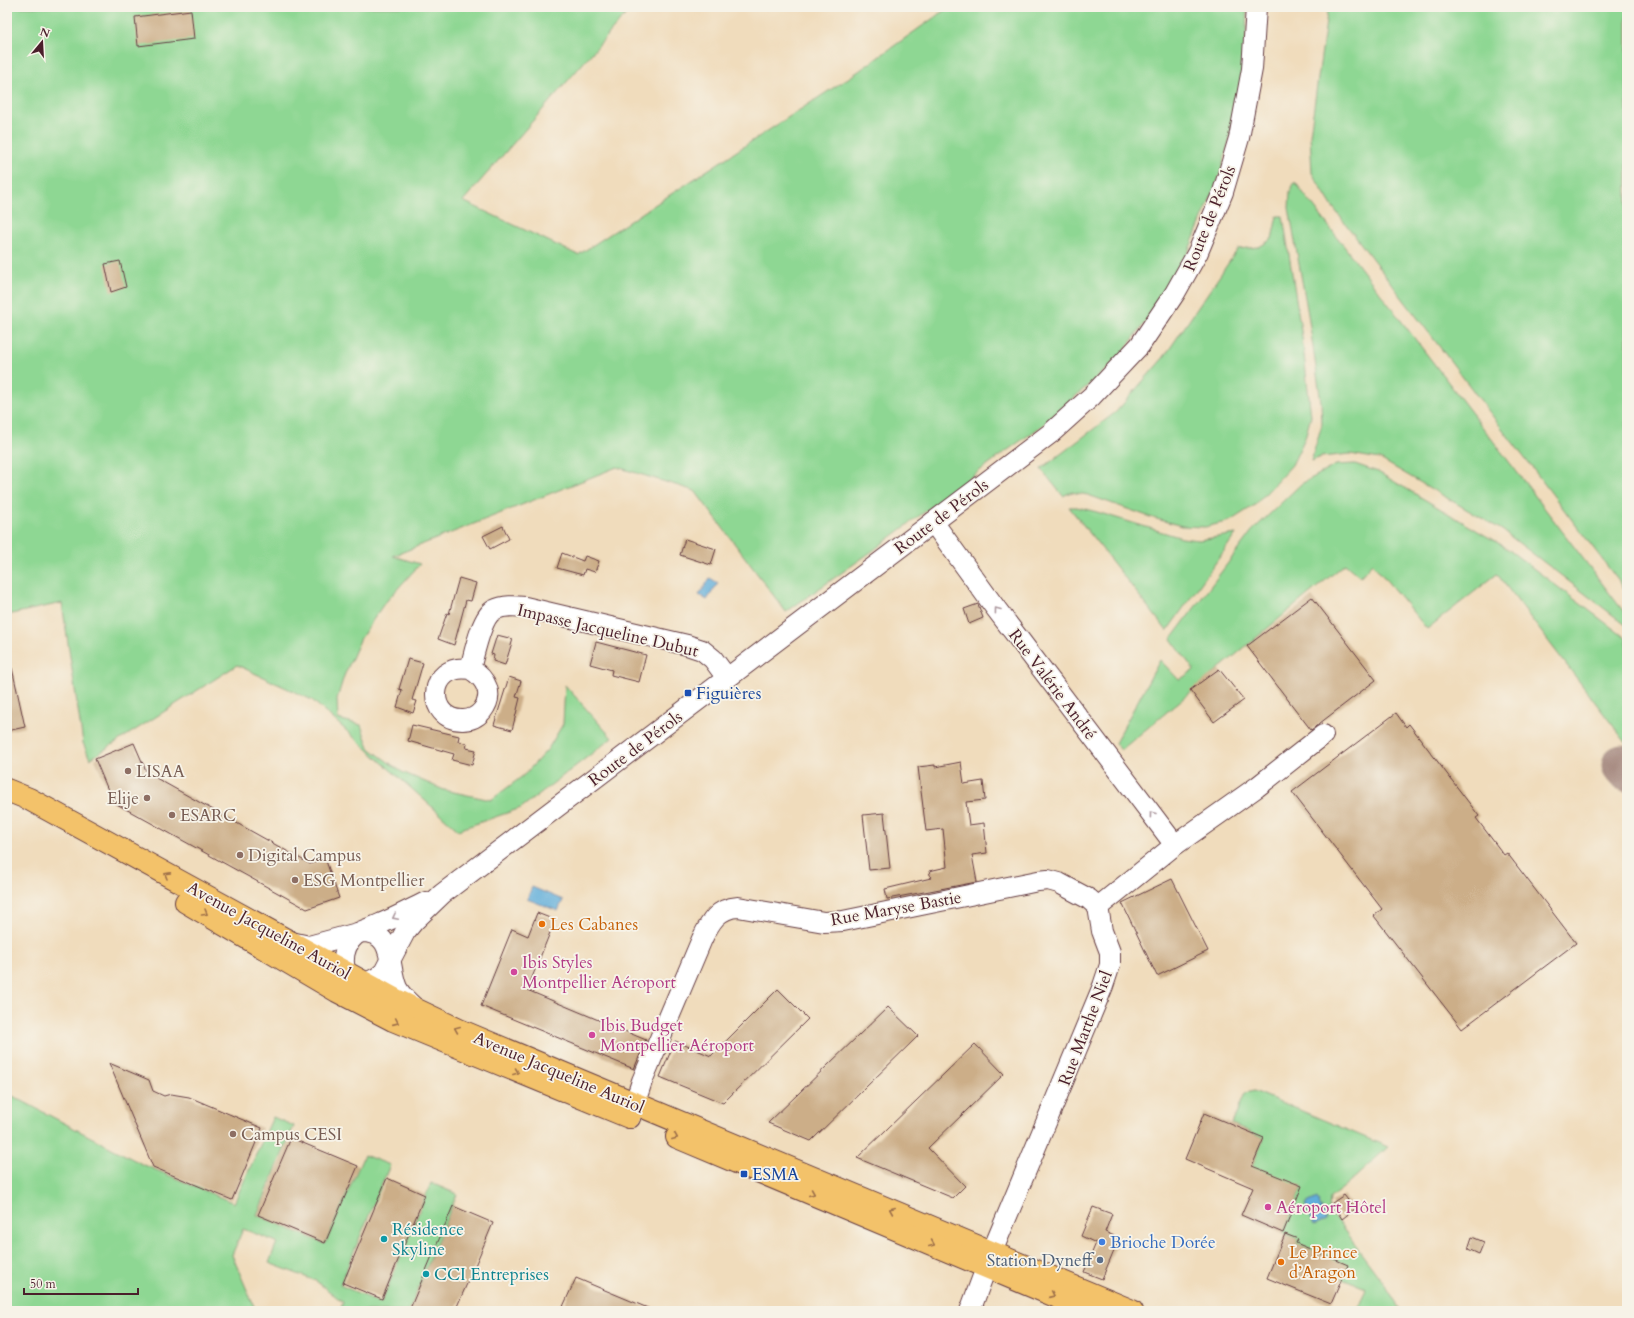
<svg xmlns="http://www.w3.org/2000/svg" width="1634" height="1318" font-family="Cardo,serif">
<rect width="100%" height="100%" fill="#f7f3e8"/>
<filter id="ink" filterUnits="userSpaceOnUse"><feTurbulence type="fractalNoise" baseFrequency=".025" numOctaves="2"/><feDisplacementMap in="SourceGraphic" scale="8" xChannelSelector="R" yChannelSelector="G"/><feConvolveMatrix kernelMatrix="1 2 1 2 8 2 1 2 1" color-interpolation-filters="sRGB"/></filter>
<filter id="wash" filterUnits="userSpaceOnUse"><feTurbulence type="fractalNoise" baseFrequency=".012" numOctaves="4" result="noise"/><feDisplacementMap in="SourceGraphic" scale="16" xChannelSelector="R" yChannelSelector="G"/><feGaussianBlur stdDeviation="0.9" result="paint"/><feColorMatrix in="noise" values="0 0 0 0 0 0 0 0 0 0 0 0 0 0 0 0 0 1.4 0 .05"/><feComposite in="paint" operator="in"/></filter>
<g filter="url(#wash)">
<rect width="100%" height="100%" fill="#f0dcbc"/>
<g fill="#8ed793" stroke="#6c7b5f">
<path d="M7,7H632L463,201L578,255L856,73L949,7H1247L1244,86L1219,178L1181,269L1151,314L1119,358L1043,425L998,457L871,552L786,612L695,491L617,467L393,556L420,564L383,605L361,638L344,676L337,699L338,719L361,725L369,748L402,772L444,790L491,800L524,775L548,749L563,724L565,685L612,738L521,808L458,830L312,700L237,665L90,759L83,743L62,603L7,615Z"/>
<path d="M1328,7H1627V592L1332,206L1312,173L1310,135Z"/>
<path d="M1295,182L1627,616V626L1502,530L1380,459L1350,454L1321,457L1311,461L1322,424L1321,402L1309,320L1289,208L1290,191Z"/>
<path d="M1277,216H1283L1302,337L1311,416L1305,438L1292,465L1255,505L1230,521L1205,527L1182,526L1153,518L1088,495L1071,492L1063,496L1041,469L1116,412L1164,357L1238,249L1259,247L1272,239Z"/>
<path d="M1355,464L1378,472L1505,547L1627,639V744L1497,574L1427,629L1372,563L1360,577L1345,564L1121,750L1115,743L1160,660L1179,680L1194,670L1171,639L1252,531L1301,484L1336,465Z"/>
<path d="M1069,507H1077L1097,512L1182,538L1199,540L1236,534L1167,631Z"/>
<path d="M1254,1091L1388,1147L1348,1184L1330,1198L1329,1210L1382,1281L1401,1311H1357L1366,1288L1325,1272L1331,1258L1296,1243L1298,1239L1283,1233L1302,1186L1248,1175L1264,1138L1232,1124L1245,1093Z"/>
<path d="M7,1093L142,1164L234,1203L273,1117L294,1126L257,1215L325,1244L364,1155L390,1165L340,1285L381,1303L431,1183L457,1194L409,1311H340L343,1302L316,1281L269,1263L277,1242L243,1229L232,1255L256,1311H7Z"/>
</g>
<g fill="#61aeda" stroke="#566682">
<path d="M710,578L718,583L707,600L699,595Z"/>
<path d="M532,887L563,900L558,911L527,899Z"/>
<path d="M1317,1198L1326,1220L1314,1225L1305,1204Z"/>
</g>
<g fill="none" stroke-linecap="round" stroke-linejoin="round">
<path stroke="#9d7e74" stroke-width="41" d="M1622,765L1627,771"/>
</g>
<g id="blocks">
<g fill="#ccae88">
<path d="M191,10L194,39L138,46L135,17Z"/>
<path d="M120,261L126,287L111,292L105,264Z"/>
<path d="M503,526L509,539L490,549L483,536Z"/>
<path d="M685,539L716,549L711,565L680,555Z"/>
<path d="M562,553L583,561L585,556L599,561L595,572L585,569L583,575L557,568Z"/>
<path d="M459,578L476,583L471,601L466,600L454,645L438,639L447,613L449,614Z"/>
<path d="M1312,597L1376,680L1311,730L1247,646Z"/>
<path d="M978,604L983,618L969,624L964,609Z"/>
<path d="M497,635L513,639L505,665L493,661L494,655L491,654Z"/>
<path d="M596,642L646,655L639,682L611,675L612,670L590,664Z"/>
<path d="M408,659L423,663L412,700L417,701L413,713L397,707L402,690L399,689Z"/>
<path d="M7,668H12L25,727L7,731Z"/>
<path d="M1219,669L1244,700L1214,722L1190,690Z"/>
<path d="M509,677L521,681L516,697L520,698L512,730L494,725Z"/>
<path d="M1396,713L1406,727L1409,724L1479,816L1476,818L1504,855L1507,853L1576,943L1462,1029L1374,916L1382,909L1292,792Z"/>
<path d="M412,725L459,736L458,741L467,744L466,748L476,750L472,765L452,760L454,754L408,741Z"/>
<path d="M134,743L147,773L310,864L325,858L339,898L307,909L113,802L95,759Z"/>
<path d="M961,762L964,784L983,781L985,800L966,802L969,825L984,823L987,853L972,855L977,882L887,899L885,889L931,878L929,871L947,867L943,829L926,831L918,767L935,765V767Z"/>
<path d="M884,813L890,868L869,870L863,815Z"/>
<path d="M1172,879L1208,951L1157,976L1122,903Z"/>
<path d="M537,913L555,920L527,990L646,1040L634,1069L481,1006L512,929L528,936Z"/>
<path d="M778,989L808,1019L723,1103L660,1077L675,1041L711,1056Z"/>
<path d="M888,1007L918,1036L811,1141L768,1123Z"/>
<path d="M975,1044L1004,1074L928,1148L965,1186L953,1198L857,1158Z"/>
<path d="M109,1063L149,1080L153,1091L164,1096L171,1094L189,1097L262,1128L232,1200L153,1167Z"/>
<path d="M1204,1113L1264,1138L1252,1166L1302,1186L1283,1233L1241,1215L1253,1188L1185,1159Z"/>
<path d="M291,1138L358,1166L325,1243L258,1215Z"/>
<path d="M387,1178L425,1195L382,1299L343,1283Z"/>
<path d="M1344,1195L1355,1209L1342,1219L1332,1203Z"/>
<path d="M453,1206L493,1223L480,1254L455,1311H409Z"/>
<path d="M1093,1207L1112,1214L1105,1232L1119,1238L1102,1279L1084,1272L1096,1243L1081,1236Z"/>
<path d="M1285,1234L1298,1239L1296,1243L1348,1265L1331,1304L1267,1278Z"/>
<path d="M1472,1237L1484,1242L1479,1254L1468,1249Z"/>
<path d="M576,1278L655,1311H561Z"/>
</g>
</g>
</g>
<g filter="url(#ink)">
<use href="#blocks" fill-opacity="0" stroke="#633b41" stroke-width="1"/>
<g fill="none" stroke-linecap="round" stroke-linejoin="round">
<g stroke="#633b41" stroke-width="22">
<g id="minor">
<path d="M933,522L994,606L1175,845"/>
<path d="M470,669C427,662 425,721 463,720C470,720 477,717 482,711C495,695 486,678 470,669C474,655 481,617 494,610C504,605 515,606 525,607L687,645L702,650L713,659L727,678"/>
<path d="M1098,907L1175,845L1257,787L1323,735"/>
<path d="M291,942L309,946L361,932C396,932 387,965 397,988C401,996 409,1003 416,1009"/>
<path d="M350,984C340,964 341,942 362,931C369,928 376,926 382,923C397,917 411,909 426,902"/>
<path d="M353,984C364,985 376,980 384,972L405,932L414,921L442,894L1051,433L1092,396L1140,345L1175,293L1198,252L1223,192L1239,138L1252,69L1256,7"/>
<path d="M630,1118L642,1081L702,939C710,922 718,908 738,907L824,922L843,921L1038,881L1048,880L1059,883L1089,899L1098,907L1102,931L1110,952V965L1103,986L992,1252L970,1311"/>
</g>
</g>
<g stroke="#633b41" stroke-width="24">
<g id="major">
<path d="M7,790L29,799L396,1000L459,1030L1132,1311"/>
<path d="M186,902L337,991L393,1020L629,1117"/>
<path d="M677,1137L1091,1311"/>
</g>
</g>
<use href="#minor" stroke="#fff" stroke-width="20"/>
<use href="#major" stroke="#f3c26a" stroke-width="22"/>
</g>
<defs><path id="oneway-chevron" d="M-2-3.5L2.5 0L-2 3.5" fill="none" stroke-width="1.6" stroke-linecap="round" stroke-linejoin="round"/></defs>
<g stroke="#ae9aa0">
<use href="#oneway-chevron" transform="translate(997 610) rotate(-127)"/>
<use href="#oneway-chevron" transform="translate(1152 814) rotate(-127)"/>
<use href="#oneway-chevron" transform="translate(395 917) rotate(153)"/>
</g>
<g stroke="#9e704a">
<use href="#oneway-chevron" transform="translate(167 875) rotate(-151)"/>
<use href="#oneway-chevron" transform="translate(205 913) rotate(30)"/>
<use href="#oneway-chevron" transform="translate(396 1022) rotate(24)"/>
<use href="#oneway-chevron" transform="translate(457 1029) rotate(-157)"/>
<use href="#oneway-chevron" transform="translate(516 1072) rotate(22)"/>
<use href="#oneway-chevron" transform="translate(675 1137) rotate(22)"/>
<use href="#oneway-chevron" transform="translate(812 1193) rotate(23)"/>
<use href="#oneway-chevron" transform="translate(892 1210) rotate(-157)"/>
<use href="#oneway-chevron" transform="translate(932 1244) rotate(23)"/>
<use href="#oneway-chevron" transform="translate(1052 1295) rotate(24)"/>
</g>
</g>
<g fill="#1a4fb4" stroke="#f7f3e8" stroke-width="1.5">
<rect x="684" y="689" width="8" height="8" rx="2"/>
<rect x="740" y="1170" width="8" height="8" rx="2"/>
</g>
<g fill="#8d6e63" stroke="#f7f3e8" stroke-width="1.5">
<circle cx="128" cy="771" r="4"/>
<circle cx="147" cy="798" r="4"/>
<circle cx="172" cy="815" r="4"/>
<circle cx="240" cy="855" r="4"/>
<circle cx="295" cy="880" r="4"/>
<circle cx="233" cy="1134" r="4"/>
</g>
<g fill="#e8710a" stroke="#f7f3e8" stroke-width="1.5">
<circle cx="542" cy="924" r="4"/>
<circle cx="1281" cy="1262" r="4"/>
</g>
<g fill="#d1479c" stroke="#f7f3e8" stroke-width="1.5">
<circle cx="514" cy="972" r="4"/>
<circle cx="592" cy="1035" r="4"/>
<circle cx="1268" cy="1207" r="4"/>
</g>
<g fill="#0f9aa8" stroke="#f7f3e8" stroke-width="1.5">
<circle cx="384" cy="1239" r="4"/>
<circle cx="426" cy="1274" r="4"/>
</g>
<circle fill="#3f7fe0" stroke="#f7f3e8" stroke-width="1.5" cx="1102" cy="1242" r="4"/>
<circle fill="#5c6f8a" stroke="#f7f3e8" stroke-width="1.5" cx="1100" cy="1260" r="4"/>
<g text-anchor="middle" stroke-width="3.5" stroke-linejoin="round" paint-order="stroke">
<g font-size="17" fill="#4a1f2b" stroke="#f7f3e8">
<text transform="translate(1209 218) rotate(-68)" y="6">Route de Pérols</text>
<text transform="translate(941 516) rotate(-37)" y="6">Route de Pérols</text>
<text transform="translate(608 630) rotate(13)" y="6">Impasse Jacqueline Dubut</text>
<text transform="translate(1053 684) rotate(53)" y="6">Rue Valérie André</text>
<text transform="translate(635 748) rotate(-37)" y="6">Route de Pérols</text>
<text transform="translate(896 908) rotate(-10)" y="6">Rue Maryse Bastie</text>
<text transform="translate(269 930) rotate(29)" y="6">Avenue Jacqueline Auriol</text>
<text transform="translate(1085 1028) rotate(-69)" y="6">Rue Marthe Niel</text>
<text transform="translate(559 1072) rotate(23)" y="6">Avenue Jacqueline Auriol</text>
</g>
<g font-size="17" fill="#164399" stroke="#f7f3e8" text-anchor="start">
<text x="696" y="699">Figuières</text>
<text x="752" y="1180">ESMA</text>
</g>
<g font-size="17" fill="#785e54" stroke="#f7f3e8" text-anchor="start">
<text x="136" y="777">LISAA</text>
<text x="139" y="804" text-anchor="end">Elije</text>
<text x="180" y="821">ESARC</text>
<text x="248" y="861">Digital Campus</text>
<text x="303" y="886">ESG Montpellier</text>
<text x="241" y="1140">Campus CESI</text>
</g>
<g font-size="17" fill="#c56008" stroke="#f7f3e8" text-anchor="start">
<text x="550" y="930">Les Cabanes</text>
<text x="1289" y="1258">Le Prince<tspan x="1289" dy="20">d’Aragon</tspan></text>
</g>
<g font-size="17" fill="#b23c85" stroke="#f7f3e8" text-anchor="start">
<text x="522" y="968">Ibis Styles<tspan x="522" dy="20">Montpellier Aéroport</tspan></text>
<text x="600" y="1031">Ibis Budget<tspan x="600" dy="20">Montpellier Aéroport</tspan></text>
<text x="1276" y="1213">Aéroport Hôtel</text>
</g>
<g font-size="17" fill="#0d838f" stroke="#f7f3e8" text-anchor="start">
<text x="392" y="1235">Résidence<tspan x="392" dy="20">Skyline</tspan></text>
<text x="434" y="1280">CCI Entreprises</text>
</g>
<g font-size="17" fill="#366cbe" stroke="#f7f3e8" text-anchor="start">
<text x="1110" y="1248">Brioche Dorée</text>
</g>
<g font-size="17" fill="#4e5e75" stroke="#f7f3e8" text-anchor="end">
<text x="1092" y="1266">Station Dyneff</text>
</g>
</g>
<rect width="1634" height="1318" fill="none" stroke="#f7f3e8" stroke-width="24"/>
<g transform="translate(42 42) rotate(18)" stroke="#f7f3e8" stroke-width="3" paint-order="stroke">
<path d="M0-3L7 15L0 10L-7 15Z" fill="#4a1f2b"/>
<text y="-6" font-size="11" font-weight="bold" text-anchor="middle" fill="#4a1f2b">N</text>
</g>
<path d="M24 1288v6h114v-6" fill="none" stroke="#4a1f2b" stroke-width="2"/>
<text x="30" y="1288" font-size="12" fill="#4a1f2b" stroke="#f7f3e8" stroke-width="3" paint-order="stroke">50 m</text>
</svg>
